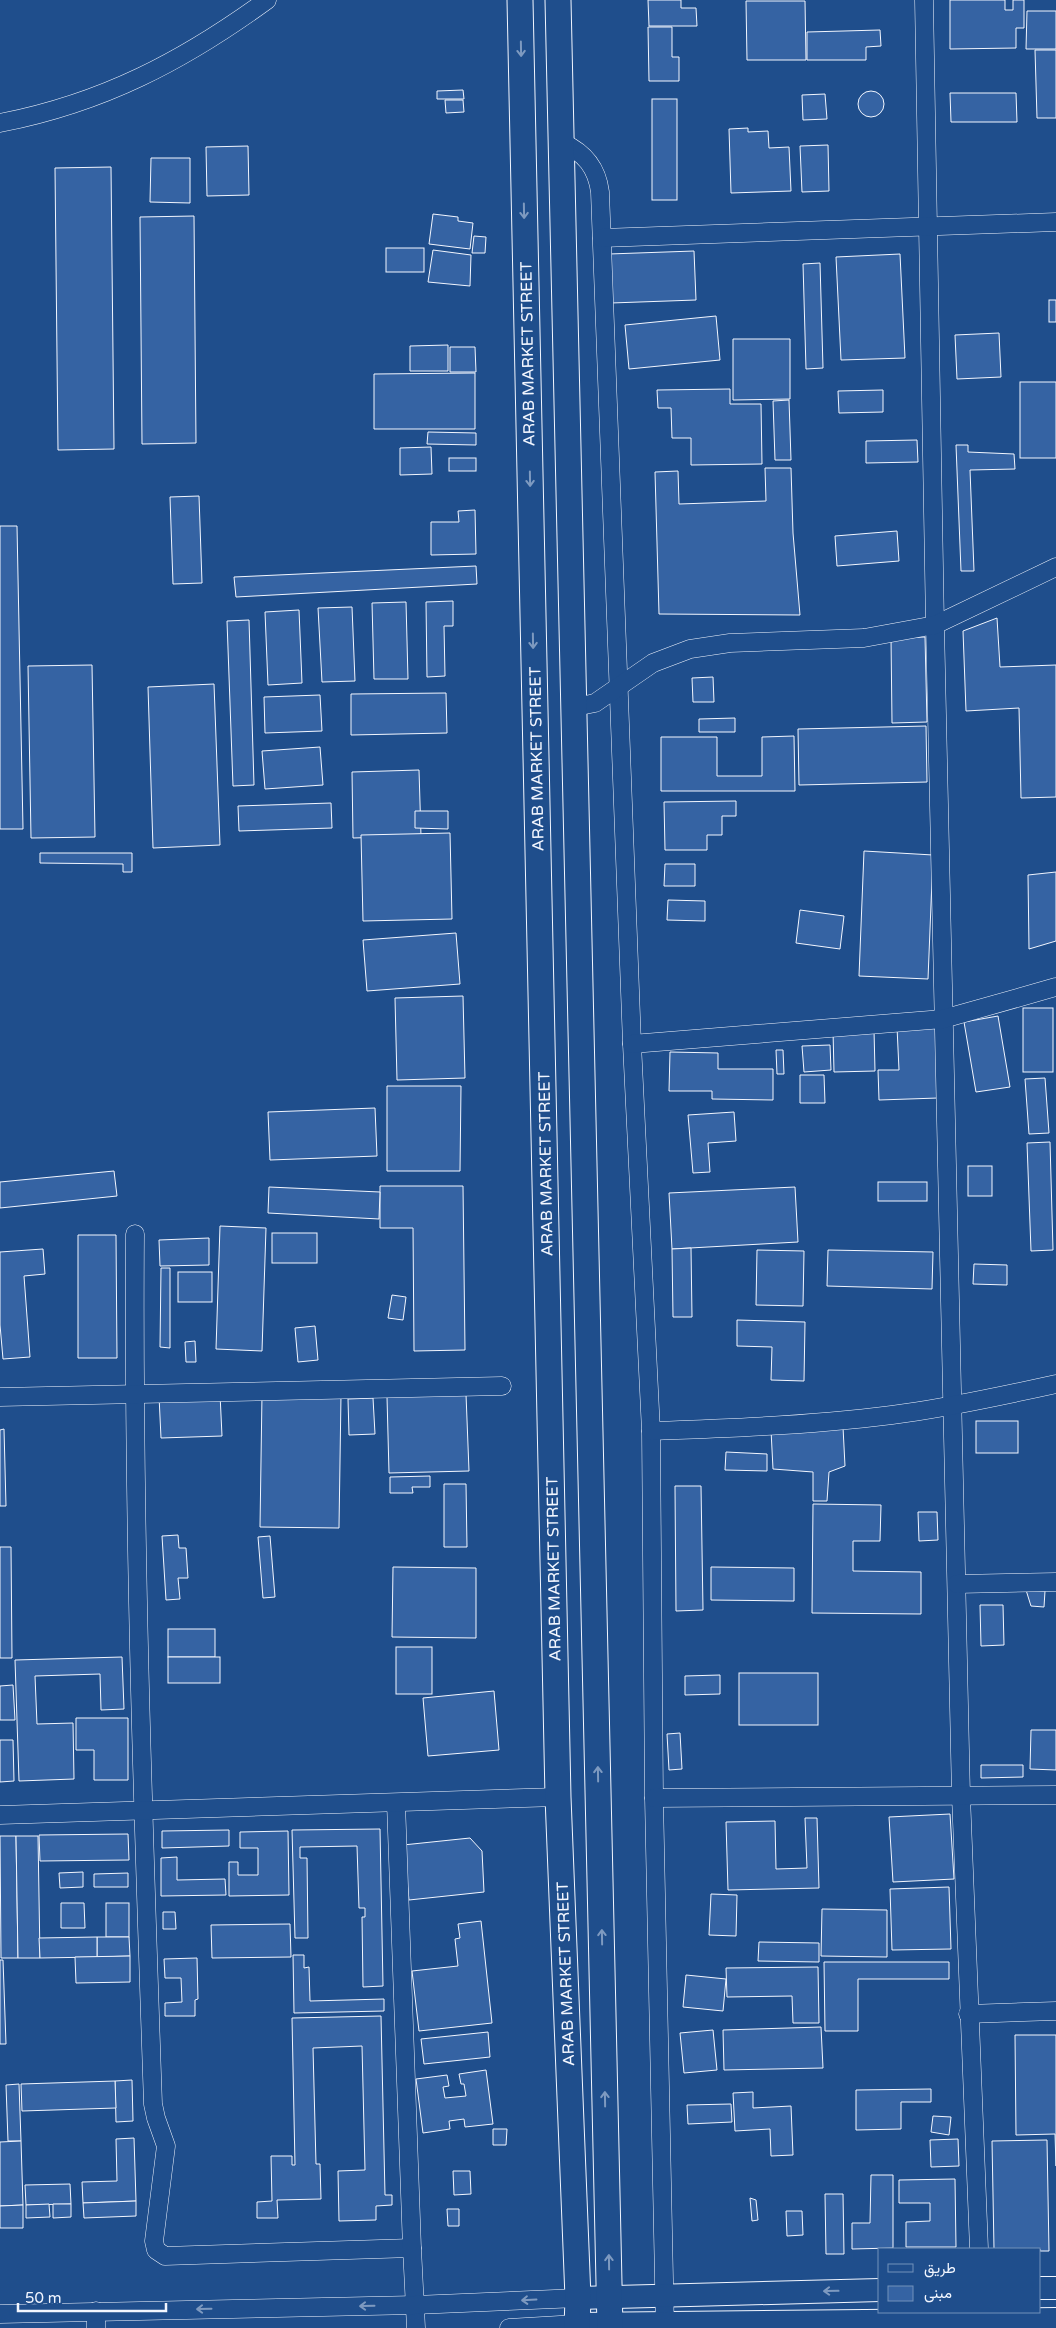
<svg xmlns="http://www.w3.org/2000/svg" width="1056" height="2328" font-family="'Varela Round',Vazirmatn,sans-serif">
<rect width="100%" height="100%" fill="#1f4e8c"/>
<g fill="#3563a3" stroke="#f2f6ff">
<path d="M648,0H681V8H696L697,26H649Z"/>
<path d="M950,0H1005V10H1013V0H1024V28H1016V48L950,49Z"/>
<path d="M746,1H805L806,60H747Z"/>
<path d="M1027,11H1056V49H1026Z"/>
<path d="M648,27H672V57H679V81H649Z"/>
<path d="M880,30L881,46L866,47V60H807V32Z"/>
<path d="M1035,50H1056V118H1037Z"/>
<path d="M463,90L464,99H437V91Z"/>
<circle cx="871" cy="104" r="13"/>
<path d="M950,93H1016L1017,122H951Z"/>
<path d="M825,94L827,119L803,120L802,95Z"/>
<rect x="652" y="99" width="25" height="101"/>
<path d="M445,100H463L464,112L446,113Z"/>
<path d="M748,128V132L768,131L769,148L789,147L791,191L731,193L729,129Z"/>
<path d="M828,145L829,191L802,192L800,146Z"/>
<path d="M248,146L249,195L207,196L206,147Z"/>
<path d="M151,158H190V203L150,202Z"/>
<path d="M111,167L114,449L58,450L55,168Z"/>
<path d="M433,214L458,217V221L473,223L470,249L429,244Z"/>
<path d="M194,216L196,443L142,444L140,217Z"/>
<path d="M474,236L486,237L485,253H472Z"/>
<rect x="386" y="248" width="38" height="24"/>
<path d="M433,250L471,255L470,286L428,282Z"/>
<path d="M694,251L696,300L611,303L609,254Z"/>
<path d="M900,254L905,358L841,360L836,257Z"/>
<path d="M820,263L823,368L806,369L803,264Z"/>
<rect x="1049" y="300" width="7" height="22"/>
<path d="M716,316L720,360L629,369L625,325Z"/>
<path d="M999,333L1001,377L957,379L955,335Z"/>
<path d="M733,339H790V399L733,400Z"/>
<path d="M448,345V371H410V346Z"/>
<path d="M450,347H475L476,372H450Z"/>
<path d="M475,373V429H374V374Z"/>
<rect x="1020" y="382" width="36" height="76"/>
<path d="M730,389V404H761L762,464L691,465V438H672L671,408H658L657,390Z"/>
<path d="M883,390V412L839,413L838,391Z"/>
<path d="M789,400L791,460H775L773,401Z"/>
<path d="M428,432L476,433V445L427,444Z"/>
<path d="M917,440L918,462L866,463V441Z"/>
<path d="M956,445H968V452L1014,454L1015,469L970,470L974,571H961Z"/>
<path d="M431,447L432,474L400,475V448Z"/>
<rect x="449" y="458" width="27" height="13"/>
<path d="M765,468H791L793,533L800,615L659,614L655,472L678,471L679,504L766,501Z"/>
<path d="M199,496L202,583L173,584L170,497Z"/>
<path d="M475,510L476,554L431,555V522H459L458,511Z"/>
<path d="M0,526H17L23,829H0Z"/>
<path d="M897,531L899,561L837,566L835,536Z"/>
<path d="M476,566L477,584L236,597L234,577Z"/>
<path d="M453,601V626H444L445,676L427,677L426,602Z"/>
<path d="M406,602L408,679H374L372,603Z"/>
<path d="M352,607L355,681L322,682L318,608Z"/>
<path d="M299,610L302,683L268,685L265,612Z"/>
<path d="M997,618L1000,667L1056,665V797L1021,798L1019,708L966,711L963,631Z"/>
<path d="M249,620L254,785L233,786L227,621Z"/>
<path d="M925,637L927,722L892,723L891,638Z"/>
<path d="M92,665L95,837L31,838L28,666Z"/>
<path d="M713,677L714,702H693L692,678Z"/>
<path d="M214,684L220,845L153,848L148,687Z"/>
<path d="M446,693L447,733L351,735V694Z"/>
<path d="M320,695L322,731L265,733L264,697Z"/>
<path d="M735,718V732H699V719Z"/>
<path d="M926,726L927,782L799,785L798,729Z"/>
<path d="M794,736L795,791H661V737H717V776H762V737Z"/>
<path d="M320,747L323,785L265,789L262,751Z"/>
<path d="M419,770L421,836L353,838L352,772Z"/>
<path d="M736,801V816H722V835H707V850H665L664,802Z"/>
<path d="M331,803L332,828L239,831L238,806Z"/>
<path d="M415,811H448V829L415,828Z"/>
<path d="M450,833L452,919L363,921L361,835Z"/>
<path d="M864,851L933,855L928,979L859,976Z"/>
<path d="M40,853H132V872H123V864L40,863Z"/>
<path d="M665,864H695V886H664Z"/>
<path d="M1056,872V941L1029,949L1028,875Z"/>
<path d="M668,900L705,901V921L667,920Z"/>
<path d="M800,910L844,916L840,949L796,943Z"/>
<path d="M456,933L460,984L367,991L363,940Z"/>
<path d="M463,996L465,1078L397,1080L395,998Z"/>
<rect x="1023" y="1008" width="30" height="64"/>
<path d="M998,1016L1010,1087L976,1092L964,1022Z"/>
<path d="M936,1025L938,1098L879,1100L878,1070H899L897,1027Z"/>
<path d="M874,1030L875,1071L834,1072L833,1031Z"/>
<path d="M830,1045L831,1070L804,1072L802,1046Z"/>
<path d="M776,1050H783L784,1074H777Z"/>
<path d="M670,1052L718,1053V1069H773V1100L712,1099V1091H669Z"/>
<path d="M800,1075H824L825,1103H800Z"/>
<path d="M1045,1078L1049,1133L1029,1134L1025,1079Z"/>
<path d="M387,1086H461L460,1171H387Z"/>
<path d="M375,1108L377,1156L270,1160L268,1112Z"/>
<path d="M734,1112L736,1141L708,1143L710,1172L693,1173L688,1115Z"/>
<path d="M1050,1142L1053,1250L1031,1251L1027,1143Z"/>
<rect x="968" y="1166" width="24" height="30"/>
<path d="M114,1171L117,1196L0,1208V1182Z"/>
<rect x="878" y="1182" width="49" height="19"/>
<path d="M380,1186H463L465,1350L414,1351L413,1228H380Z"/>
<path d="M269,1187L380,1192L379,1219L268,1213Z"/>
<path d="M795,1187L798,1242L672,1249L669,1193Z"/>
<path d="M220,1226L266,1228L262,1351L216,1349Z"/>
<rect x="272" y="1233" width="45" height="30"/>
<path d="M78,1235H116L117,1358H78Z"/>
<path d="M209,1238V1265L160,1266L159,1240Z"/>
<path d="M691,1248L692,1317H673L672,1249Z"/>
<path d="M43,1249L45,1274L24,1276L30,1357L3,1359L0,1325V1252Z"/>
<path d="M757,1250L804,1251L803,1306L756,1305Z"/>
<path d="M828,1250L933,1252L932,1289L827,1286Z"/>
<path d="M974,1264L1007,1265V1285L973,1284Z"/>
<path d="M161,1268H170V1348L160,1347Z"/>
<rect x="178" y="1272" width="34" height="30"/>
<path d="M392,1295L406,1297L403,1320L388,1318Z"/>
<path d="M737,1320L805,1322L804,1381L771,1380L772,1347L737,1346Z"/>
<path d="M315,1326L318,1360L298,1362L295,1328Z"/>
<path d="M195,1341L196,1362H186L185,1342Z"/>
<path d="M220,1394L222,1436L161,1438L159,1396Z"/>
<path d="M262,1394L341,1395L339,1528L260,1527Z"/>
<path d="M466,1394L469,1471L389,1473L387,1397Z"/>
<path d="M373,1398L375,1434L349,1435L348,1399Z"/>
<rect x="976" y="1421" width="42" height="32"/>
<path d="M843,1427L845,1466L829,1472L827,1501H813V1472L773,1469L771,1430Z"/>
<path d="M4,1429L6,1506H0V1430Z"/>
<path d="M726,1452L767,1454V1471L725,1470Z"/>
<path d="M430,1476V1487H412L413,1493H390V1477Z"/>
<path d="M444,1484H466L467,1547H444Z"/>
<path d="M675,1486H701L703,1610L676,1611Z"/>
<path d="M813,1504L881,1505L880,1541H853V1571L921,1572V1614L812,1613Z"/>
<path d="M918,1512H937L938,1540L919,1541Z"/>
<path d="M178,1535L179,1548H186L188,1578H178L180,1599L166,1600L162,1536Z"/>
<path d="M270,1536L275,1597L263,1598L258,1537Z"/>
<path d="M0,1547H11L12,1658H0Z"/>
<path d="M393,1567L476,1568V1638L392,1637Z"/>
<path d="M711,1567L794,1568V1601L711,1600Z"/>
<path d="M1026,1590L1045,1591L1044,1607L1031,1606Z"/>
<path d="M980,1605H1003L1004,1645L981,1646Z"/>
<rect x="168" y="1629" width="47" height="28"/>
<rect x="396" y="1647" width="36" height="47"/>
<path d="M122,1657L124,1709L101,1710L100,1674L35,1676L37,1724L73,1723L74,1779L19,1781L15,1660Z"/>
<rect x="168" y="1657" width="52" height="26"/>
<rect x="739" y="1673" width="79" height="52"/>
<path d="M720,1675V1694L685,1695V1676Z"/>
<path d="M13,1685L15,1720H0V1686Z"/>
<path d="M494,1691L499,1750L428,1756L423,1698Z"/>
<path d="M76,1718H128V1780H94V1750H76Z"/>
<path d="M1031,1730H1056V1770L1030,1769Z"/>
<path d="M680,1733L682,1769L669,1770L667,1734Z"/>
<path d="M0,1740H13L14,1781L0,1782Z"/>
<path d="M981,1765H1023V1777L981,1778Z"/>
<path d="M950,1814L954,1879L893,1882L889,1817Z"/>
<path d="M805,1818H817L819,1888L728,1890L726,1822L775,1821L776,1869L807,1868Z"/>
<path d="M380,1829L383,1986L363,1987L362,1917H365V1908H359L357,1846L300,1847V1858H307L308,1938H295L292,1830Z"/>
<path d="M229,1830V1846L162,1848V1831Z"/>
<path d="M288,1831L289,1895L229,1896V1862H238V1875H258V1848H240V1832Z"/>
<path d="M128,1834L129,1860L40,1861L39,1835Z"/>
<path d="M0,1836H16L18,1958H1Z"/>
<path d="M16,1836H38L40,1958H18Z"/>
<path d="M470,1838L482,1851L484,1892L409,1900L403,1845Z"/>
<path d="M177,1857V1880L225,1879L226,1895L161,1896V1858Z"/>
<path d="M83,1872V1887L60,1888L59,1873Z"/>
<path d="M128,1873V1887H94V1874Z"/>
<path d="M949,1887L951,1949L892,1950L890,1889Z"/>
<path d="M711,1894L737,1895L736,1936L709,1935Z"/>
<path d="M61,1903H84L85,1928H61Z"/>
<rect x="106" y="1903" width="23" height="34"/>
<path d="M822,1909L887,1910V1957L821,1956Z"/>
<path d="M163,1912H175L176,1929H163Z"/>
<path d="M481,1921L492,2023L419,2031L412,1971L458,1966L455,1939L460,1938L458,1924Z"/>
<path d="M290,1924L291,1957L212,1958L211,1925Z"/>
<path d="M97,1937H129L130,1956L97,1957Z"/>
<path d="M97,1937V1957L40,1958L39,1938Z"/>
<path d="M759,1942L819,1943V1962L758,1961Z"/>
<path d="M293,1955H304V1968L309,1967L310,2001L384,1999V2011L294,2013Z"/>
<path d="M130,1956V1982L76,1983L75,1957Z"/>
<path d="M197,1958L198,1999L195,2000V2016H165V2003L182,2002L181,1978H165L164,1959Z"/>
<path d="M0,1960H3L6,2044H0Z"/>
<path d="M824,1962H949V1979H858V2031H825Z"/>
<path d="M818,1967L819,2023H793L792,1996L727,1997L726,1968Z"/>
<path d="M686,1975L726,1979L723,2011L683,2007Z"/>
<path d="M381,2016L385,2195H392V2205L376,2206V2220L339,2221L338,2171L365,2170L362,2046L313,2048L316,2164H320L321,2199L277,2200L278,2218H257V2202L272,2201L271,2156H292V2165H295L292,2018Z"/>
<path d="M821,2027L823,2068L724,2070L723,2030Z"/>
<path d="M713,2030L717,2070L684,2073L680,2033Z"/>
<path d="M488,2032L490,2057L424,2064L421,2039Z"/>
<path d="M1015,2035H1056V2166L1055,2134L1016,2135Z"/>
<path d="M486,2070L493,2124L465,2127L464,2119L449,2121L450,2129L423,2133L416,2079L447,2075L449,2086L443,2087L445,2098L466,2096L464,2084H461L459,2074Z"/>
<path d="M132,2080L133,2121L116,2122L115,2081Z"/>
<path d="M115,2081L116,2108L22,2111L21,2084Z"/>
<path d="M19,2084L21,2141H8L6,2085Z"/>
<path d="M931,2089V2102H901V2129L856,2130V2090Z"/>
<path d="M753,2092V2108L791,2106L793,2155L771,2156L770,2129L735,2131L733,2093Z"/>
<path d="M731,2104L732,2122L688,2124L687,2105Z"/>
<path d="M933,2116L951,2117L949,2135L931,2132Z"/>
<path d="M493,2129H507L506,2145H493Z"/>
<path d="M134,2138L136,2201L83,2203L82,2182L117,2181L116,2139Z"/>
<path d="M958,2139L959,2166L931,2167L930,2140Z"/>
<path d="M1047,2140L1049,2251H1040V2249H994L992,2141Z"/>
<path d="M21,2141L23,2205L0,2206V2142Z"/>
<path d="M453,2171H470L471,2194L454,2195Z"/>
<path d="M871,2175H893V2248L852,2249V2223H870Z"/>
<path d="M955,2179L956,2247H906V2222L930,2221V2203H899V2180Z"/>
<path d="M70,2184L71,2204L26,2205L25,2185Z"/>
<path d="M825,2194H843L844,2254H826Z"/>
<path d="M750,2198L756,2200L758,2220L752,2221Z"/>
<path d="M136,2201V2216L84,2218L83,2203Z"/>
<path d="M49,2204L50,2217L26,2218V2205Z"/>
<path d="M53,2204H71V2217L53,2218Z"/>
<path d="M23,2205V2228H0V2206Z"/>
<path d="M447,2209H459V2226H448Z"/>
<path d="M786,2211H802L803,2235L787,2236Z"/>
</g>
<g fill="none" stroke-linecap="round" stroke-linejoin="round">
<g stroke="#f2f6ff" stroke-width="19">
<g id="minor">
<path d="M924,0L935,625L961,1796L979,2249"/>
<path d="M0,123C103,103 183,61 267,0"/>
<path d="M563,143C585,153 597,168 600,192L632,1044L651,1431L654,1798L665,2328"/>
<path d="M602,238L1056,222"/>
<path d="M575,707L595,703L653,663L690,649L730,643L864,638L935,625L1056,567"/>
<path d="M632,1044L943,1019L1056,987"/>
<path d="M135,1234C133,1524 143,1814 153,2104L156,2118L166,2146L154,2241L156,2250L165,2256L412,2248"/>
<path d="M0,1397L502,1386"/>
<path d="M651,1431C736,1428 822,1425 906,1413C956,1406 1006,1395 1056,1384"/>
<path d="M957,1584L1056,1582"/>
<path d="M654,1798L1056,1795"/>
<path d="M396,1803L412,2248L416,2328"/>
<path d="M0,1815L558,1797"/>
<path d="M968,2014L1056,2011"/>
<path d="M96,2311V2328"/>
<path d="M0,2314L415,2305L578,2298"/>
<path d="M509,2328L577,2324"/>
</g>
</g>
<g stroke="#f2f6ff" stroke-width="24">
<g id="tertiary">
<path d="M1040,2288H1056"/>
<path d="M578,2298L880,2290"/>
<path d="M577,2324L1056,2319"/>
</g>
</g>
<g stroke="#f2f6ff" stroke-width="27">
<g id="secondary">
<path d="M520,0L558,1797L578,2298L577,2328"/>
<path d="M558,0L610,2328"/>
</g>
</g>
<use href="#minor" stroke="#1f4e8c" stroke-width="18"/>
<use href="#tertiary" stroke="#1f4e8c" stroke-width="22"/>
<use href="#secondary" stroke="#1f4e8c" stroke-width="25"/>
</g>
<defs><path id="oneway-shaft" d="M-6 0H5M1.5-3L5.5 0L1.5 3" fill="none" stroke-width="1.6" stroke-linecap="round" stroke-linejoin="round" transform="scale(1.25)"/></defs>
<g stroke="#7e9ac0">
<use href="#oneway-shaft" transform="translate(521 49) rotate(89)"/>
<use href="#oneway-shaft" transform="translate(524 211) rotate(89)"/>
<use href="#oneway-shaft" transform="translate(530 479) rotate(89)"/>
<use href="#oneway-shaft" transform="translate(533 641) rotate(89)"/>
<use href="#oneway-shaft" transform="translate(598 1774) rotate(-91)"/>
<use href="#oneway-shaft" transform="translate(602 1937) rotate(-91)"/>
<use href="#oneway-shaft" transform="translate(605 2099) rotate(-91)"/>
<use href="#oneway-shaft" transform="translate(609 2262) rotate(-91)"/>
<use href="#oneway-shaft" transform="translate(831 2291) rotate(179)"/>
<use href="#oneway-shaft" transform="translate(529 2300) rotate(177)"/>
<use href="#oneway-shaft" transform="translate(367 2306) rotate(179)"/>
<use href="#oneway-shaft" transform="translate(204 2309) rotate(179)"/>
</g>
<g text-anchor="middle" stroke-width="4" stroke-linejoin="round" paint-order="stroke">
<g font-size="16" fill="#f2f6ff" stroke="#1f4e8c">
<text transform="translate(527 354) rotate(-91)" y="6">ARAB MARKET STREET</text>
<text transform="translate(536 759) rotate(-91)" y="6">ARAB MARKET STREET</text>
<text transform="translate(545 1164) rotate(-91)" y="6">ARAB MARKET STREET</text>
<text transform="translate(553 1569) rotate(-91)" y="6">ARAB MARKET STREET</text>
<text transform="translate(565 1974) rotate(-92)" y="6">ARAB MARKET STREET</text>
</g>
</g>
<rect x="878" y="2248" width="162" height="65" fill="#1f4e8c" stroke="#7391ba"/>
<rect x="888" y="2264" width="25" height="8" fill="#1f4e8c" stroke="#7391ba"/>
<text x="924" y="2273" font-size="15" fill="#f2f6ff">طريق</text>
<rect x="888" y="2286" width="25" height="15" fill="#3563a3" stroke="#7391ba"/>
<text x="924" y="2298" font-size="15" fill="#f2f6ff">مبنى</text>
<path d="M18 2303v8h148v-8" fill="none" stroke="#f2f6ff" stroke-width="2.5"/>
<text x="25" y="2303" font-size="15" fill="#f2f6ff" stroke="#1f4e8c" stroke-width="4" paint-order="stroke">50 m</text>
</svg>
